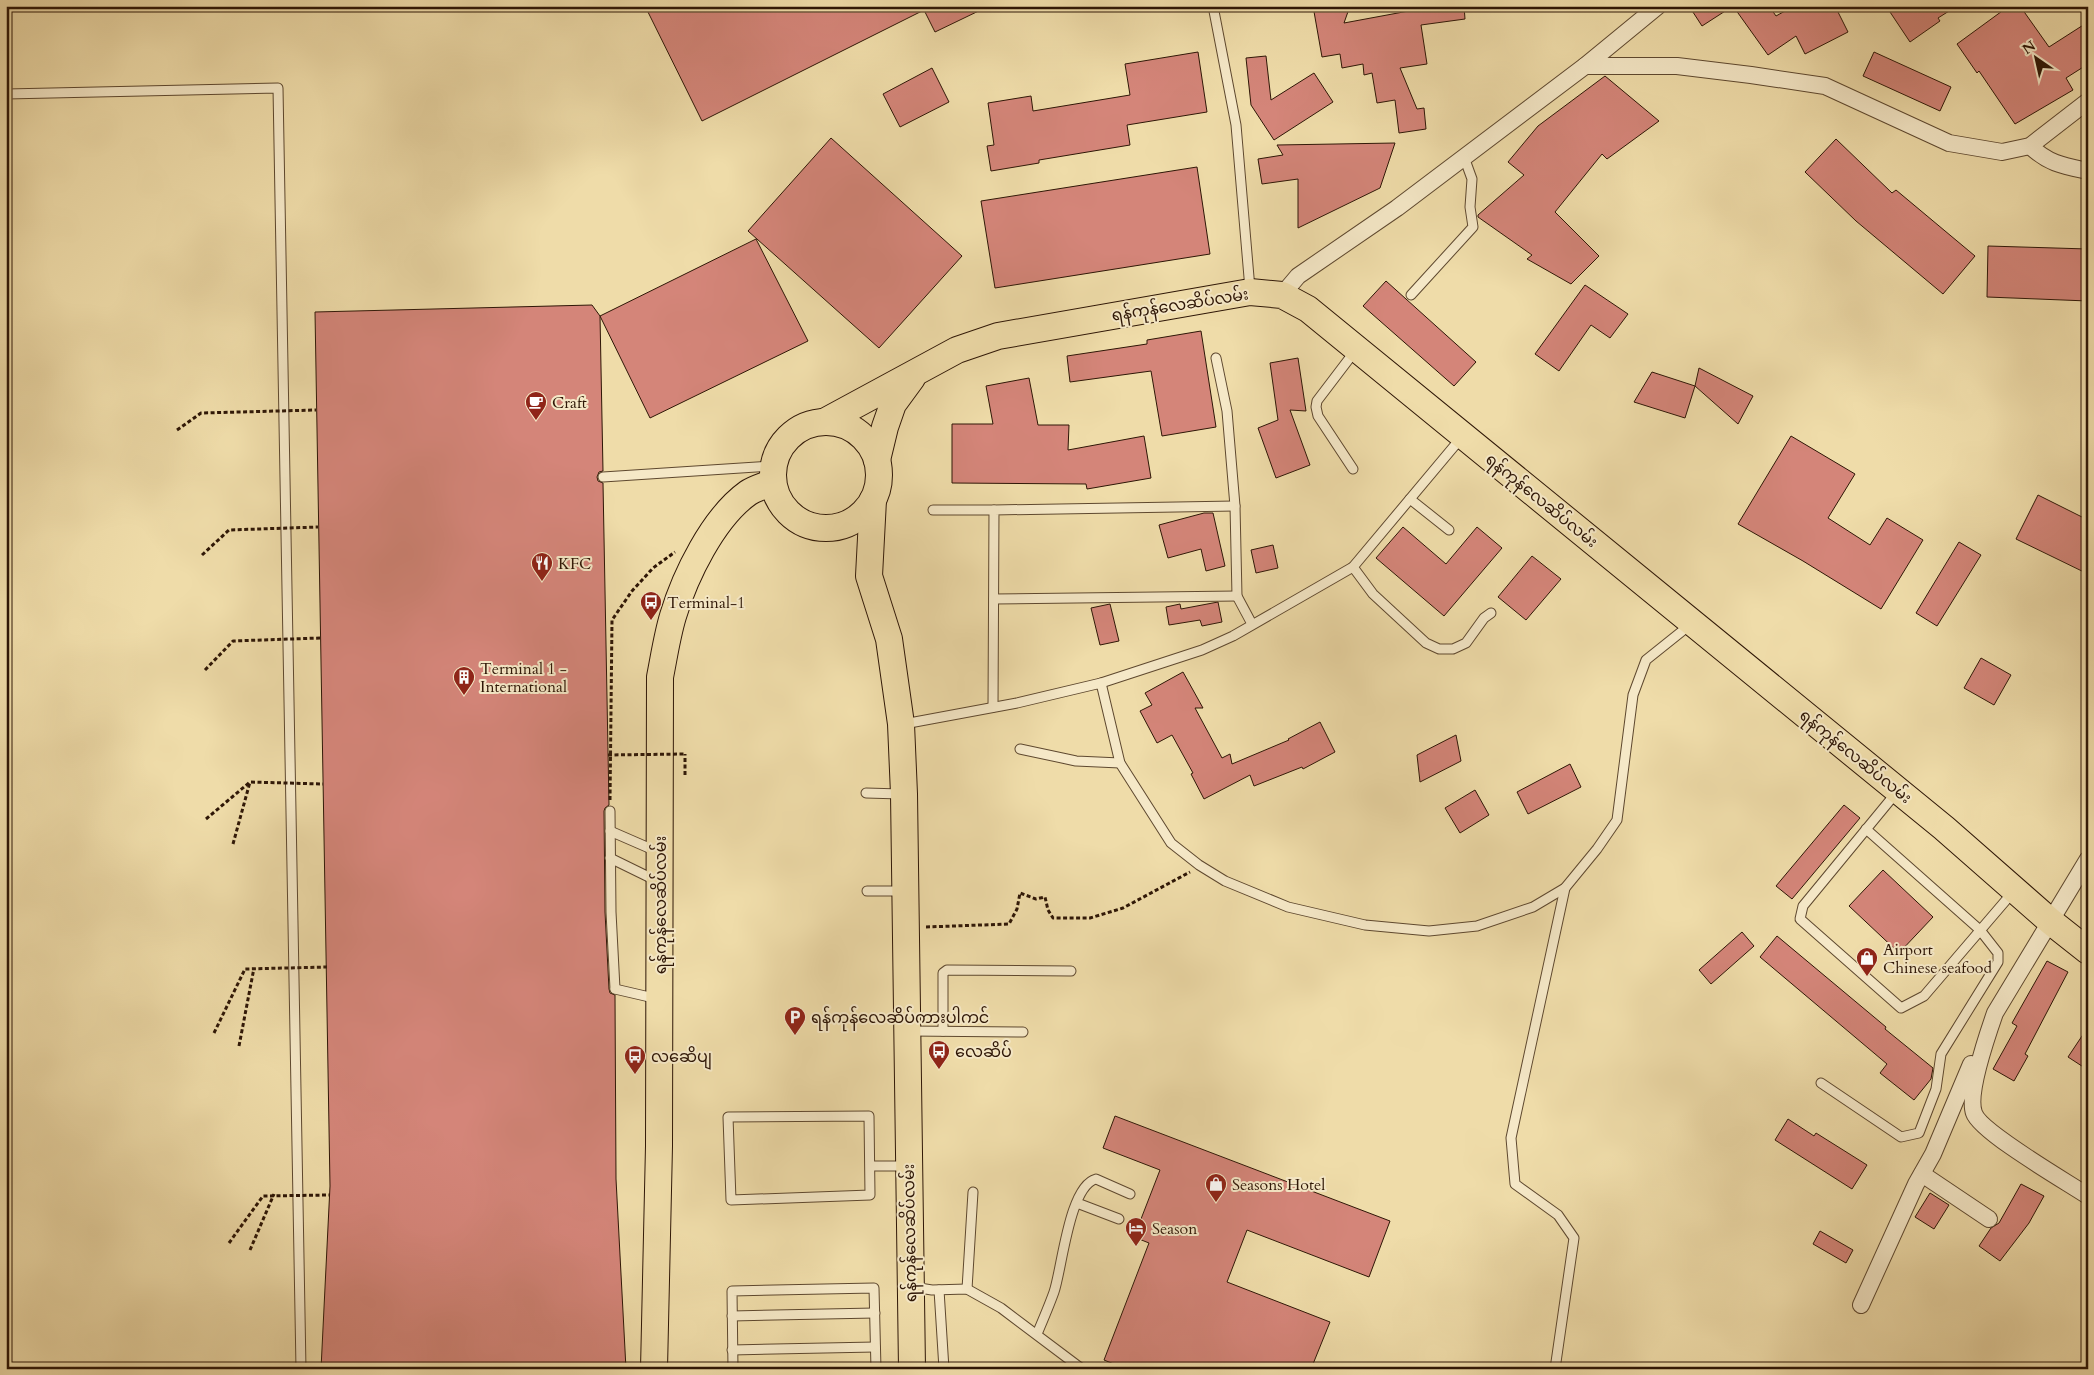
<svg xmlns="http://www.w3.org/2000/svg" width="2094" height="1375" font-family="Cardo,'Noto Sans Myanmar',serif">
<rect width="100%" height="100%" fill="#efdca9"/>
<filter id="stains"><feTurbulence type="fractalNoise" baseFrequency=".004" numOctaves="4"/><feColorMatrix values="0 0 0 0 .2 0 0 0 0 .09 0 0 0 0 .02 0 0 0 .5 -.17"/></filter>
<radialGradient id="worn" r=".72"><stop offset=".6" stop-color="#630" stop-opacity="0"/><stop offset="1" stop-color="#630" stop-opacity=".3"/></radialGradient>
<g fill="#d48579" stroke="#2e1606">
<path d="M645,6H989L935,32L924,10L702,121Z"/>
<path d="M1313,6H1350L1344,23L1414,10L1412,6H1464L1465,19L1421,25L1427,64L1400,68L1417,109L1424,108L1426,129L1399,133L1395,100L1377,103L1372,73L1364,75L1363,64L1342,68L1340,54L1322,57Z"/>
<path d="M1689,6H1733L1702,26Z"/>
<path d="M1733,6H1769L1776,16L1794,6H1835L1848,32L1805,54L1796,36L1768,55Z"/>
<path d="M1886,6H1957L1938,18L1940,21L1910,42Z"/>
<path d="M2009,6H2020L2049,47L2088,22V64L2066,78L2073,90L2015,124L1979,71L1977,73L1957,44Z"/>
<path d="M1198,52L1207,112L1127,125L1130,145L1039,160V163L991,171L987,146L994,145L988,103L1031,96L1033,111L1130,95L1125,64Z"/>
<path d="M1874,52L1951,87L1940,111L1863,76Z"/>
<path d="M1266,56L1271,100L1314,73L1333,102L1274,140L1251,105L1246,58Z"/>
<path d="M932,68L949,102L900,127L883,94Z"/>
<path d="M1605,76L1659,121L1607,159L1602,154L1555,212L1599,256L1571,284L1527,259L1532,255L1478,217V215L1524,175L1508,162L1538,126Z"/>
<path d="M831,138L962,256L879,348L748,231Z"/>
<path d="M1836,139L1892,193L1896,190L1975,256L1943,294L1856,221L1805,172Z"/>
<path d="M1395,143L1380,188L1298,228V179L1262,184L1258,159L1283,155L1277,145Z"/>
<path d="M1197,167L1210,254L995,288L981,201Z"/>
<path d="M756,239L808,341L650,418L600,316Z"/>
<path d="M1988,246L2088,249V301L1987,297Z"/>
<path d="M1386,281L1476,362L1454,386L1363,306Z"/>
<path d="M1585,285L1628,314L1610,338L1591,325L1559,371L1535,354Z"/>
<path d="M592,305L600,316L603,471L599,472L597,477L598,481L603,483L609,805L605,808L604,811L605,912L609,989L610,993L615,995L616,1179L626,1369H321L330,1186L315,312Z"/>
<path d="M1201,331L1216,427L1162,436L1151,371L1070,382L1067,356L1147,344V340Z"/>
<path d="M1298,358L1306,411L1290,410L1310,465L1276,478L1258,428L1278,420L1270,363Z"/>
<path d="M1699,368L1753,396L1738,424L1695,386Z"/>
<path d="M1652,372L1695,386L1685,418L1634,402Z"/>
<path d="M1029,378L1038,425H1069L1068,450L1144,436L1151,478L1087,489L1086,484L952,483V424H993L986,386Z"/>
<path d="M1791,436L1855,474L1828,518L1870,545L1887,518L1923,540L1881,609L1803,561L1738,524Z"/>
<path d="M2038,495L2088,520V574L2016,539Z"/>
<path d="M1204,513H1213L1225,566L1206,571L1201,549L1168,558L1159,525Z"/>
<path d="M1403,527L1446,564L1477,527L1502,548L1444,616L1376,558Z"/>
<path d="M1959,542L1981,555L1937,626L1916,613Z"/>
<path d="M1273,545L1278,568L1256,573L1251,550Z"/>
<path d="M1532,556L1561,579L1526,620L1498,597Z"/>
<path d="M1218,602L1222,622L1202,626L1200,620L1169,625L1166,607L1180,604L1181,609Z"/>
<path d="M1110,604L1119,641L1100,645L1091,608Z"/>
<path d="M1981,658L2011,675L1994,705L1964,688Z"/>
<path d="M1183,672L1203,708H1195L1222,758L1230,754L1232,764L1289,740L1288,739L1320,722L1335,752L1303,769L1302,767L1254,786L1250,775L1204,799L1191,774L1193,773L1172,735L1157,743L1140,711L1152,705L1145,693Z"/>
<path d="M1456,735L1461,761L1420,782L1417,755Z"/>
<path d="M1570,764L1581,787L1528,814L1517,792Z"/>
<path d="M1475,790L1489,815L1460,833L1445,808Z"/>
<path d="M1844,805L1860,818L1792,899L1776,886Z"/>
<path d="M1883,870L1933,917L1899,953L1849,906Z"/>
<path d="M1742,932L1754,946L1711,984L1699,970Z"/>
<path d="M1777,936L1886,1027L1885,1029L1933,1068L1931,1079L1914,1100L1880,1073L1887,1064L1760,957Z"/>
<path d="M2047,961L2068,972L2025,1054L2028,1056L2014,1081L1993,1069L2017,1026L2012,1023Z"/>
<path d="M2088,1027V1070L2068,1057Z"/>
<path d="M1115,1116L1390,1221L1369,1277L1247,1230L1227,1282L1330,1322L1311,1369H1126L1104,1360L1149,1243L1134,1237L1160,1170L1103,1148Z"/>
<path d="M1788,1119L1814,1136L1816,1133L1867,1165L1852,1189L1775,1140Z"/>
<path d="M2021,1184L2044,1196L2029,1223L2000,1261L1979,1246L1991,1228L1999,1223Z"/>
<path d="M1930,1193L1949,1205L1934,1229L1915,1217Z"/>
<path d="M1820,1231L1853,1250L1846,1263L1813,1244Z"/>
</g>
<g fill="none" stroke-linecap="round" stroke-linejoin="round">
<g stroke="#5e482f" stroke-width="11">
<g id="service">
<path d="M1213,6L1236,125L1250,289"/>
<path d="M6,94L278,88L301,1369"/>
<path d="M1411,295L1473,227L1470,207L1472,179L1464,157"/>
<path d="M1216,358L1227,411L1235,506L1237,596L1252,624"/>
<path d="M1353,469L1318,416L1316,407L1317,401L1355,351"/>
<path d="M603,477L773,466"/>
<path d="M1410,499L1449,530"/>
<path d="M933,510H994"/>
<path d="M1353,567L1373,594L1426,643L1439,649H1453L1466,643L1484,618L1491,613"/>
<path d="M994,599L1237,596"/>
<path d="M1101,683L1202,650L1233,636L1353,567L1461,438"/>
<path d="M993,707L994,510L1235,506"/>
<path d="M904,724L1017,703L1101,683L1120,763L1171,843L1199,865L1225,881L1288,907L1365,925L1429,931L1477,926L1533,907L1565,888L1597,849L1617,820L1633,695L1646,660L1691,624"/>
<path d="M1020,749L1076,761L1120,763"/>
<path d="M866,793L901,794"/>
<path d="M1896,793L1803,906L1800,919L1901,1008L1924,996L2013,892"/>
<path d="M610,811L611,912L615,989"/>
<path d="M610,831L656,851"/>
<path d="M610,858L657,881"/>
<path d="M867,891H904"/>
<path d="M615,989L658,999"/>
<path d="M909,1031L1023,1032"/>
<path d="M943,1031V973L947,970L1071,971"/>
<path d="M1821,1083L1901,1137L1919,1133L1936,1089L1941,1054L1998,962V953L1980,930L1866,829"/>
<path d="M869,1116L870,1195L731,1200L728,1117Z"/>
<path d="M871,1166H907"/>
<path d="M1077,1203L1119,1219"/>
<path d="M913,1287L932,1290L967,1289L1001,1308L1082,1369"/>
<path d="M967,1289L973,1192"/>
<path d="M939,1290L944,1369"/>
<path d="M732,1316L875,1313"/>
<path d="M1037,1334C1043,1320 1049,1306 1054,1292C1062,1269 1069,1186 1096,1179L1130,1194"/>
<path d="M732,1350L875,1347"/>
<path d="M733,1369L732,1291L874,1288L876,1369"/>
<path d="M1555,1369L1574,1238L1558,1215L1515,1184L1511,1138L1565,888"/>
</g>
</g>
<g stroke="#5e482f" stroke-width="18">
<g id="minor">
<path d="M1585,66H1677L1751,75L1825,86L1949,143L2002,152L2030,146L2088,101"/>
<path d="M2030,146C2049,164 2064,166 2088,171"/>
<path d="M1282,295L1298,276L1397,208L1585,66L1658,6"/>
<path d="M2088,859L1995,1013C1988,1033 1967,1094 1974,1113C1980,1132 2067,1182 2088,1196"/>
<path d="M1922,1174L1989,1219"/>
<path d="M1861,1305L1916,1184L1933,1154L1971,1064"/>
</g>
</g>
<g stroke="#2e1606" stroke-width="28">
<g id="primary">
<path d="M824,422L957,350L998,336L1250,292L1282,295L1308,309L1357,349L1944,828L2050,921L2088,951"/>
<circle cx="826" cy="475" r="53"/>
<path d="M877,460L885,427L893,404L912,378"/>
<path d="M873,500L869,576L889,639L901,724L904,794L912,1369"/>
<path d="M654,1369L659,1146L660,677C664,657 667,636 673,616C685,576 713,518 748,493C755,488 765,486 773,482"/>
</g>
</g>
<g stroke="#2e1606" stroke-width="3" stroke-dasharray="4 2.5" stroke-linecap="butt">
<path d="M685,775V754"/>
<path d="M610,800L612,620L632,591L653,568L675,552"/>
<path d="M233,844L250,782"/>
<path d="M926,927L1009,924L1017,909L1020,893L1036,899L1045,897L1048,910L1053,918H1090L1123,908L1190,872"/>
<path d="M239,1046L254,968"/>
<path d="M250,1250L274,1194"/>
</g>
<use href="#service" stroke="#f5e8c7" stroke-width="9"/>
<use href="#minor" stroke="#f5e8c7" stroke-width="16"/>
<use href="#primary" stroke="#efdca9" stroke-width="26"/>
<g stroke="#2e1606" stroke-width="3" stroke-dasharray="4 2.5" stroke-linecap="butt">
<path d="M177,430L201,413L316,410"/>
<path d="M202,555L229,530L318,527"/>
<path d="M205,670L233,641L320,638"/>
<path d="M608,755L685,754"/>
<path d="M206,819L250,782L323,784"/>
<path d="M214,1033L245,969L327,967"/>
<path d="M229,1243L263,1196L330,1195"/>
</g>
</g>
<defs>
<g id="cafe-pin" transform="scale(1.125)"><path d="M0 17L-7.5 6A9.5 9.5 0 1 1 7.5 6Z" fill="#8f2418" stroke="#f5e8c7"/><path d="M-5.5-4.5H6V0H3Q3 3.5 0 3.5H-2.5Q-5.5 3.5-5.5 0ZM3-3.2v2h1.7v-2ZM-6 4.5H4V6H-6Z" fill="#fff"/></g>
<g id="restaurant-pin" transform="scale(1.125)"><path d="M0 17L-7.5 6A9.5 9.5 0 1 1 7.5 6Z" fill="#8f2418" stroke="#f5e8c7"/><path d="M-5-6h1v4h1v-4h1v4h1v-4h1v5L-1.5 .5V6h-2V.5L-5-1ZM5-6V6H3V1.5H1.5Q1.5-4 5-6Z" fill="#fff"/></g>
<g id="bus-pin" transform="scale(1.125)"><path d="M0 17L-7.5 6A9.5 9.5 0 1 1 7.5 6Z" fill="#8f2418" stroke="#f5e8c7"/><path d="M-5-6H5V4H4V6H2V4H-2V6H-4V4H-5ZM-3.5-4V0h7V-4ZM-3.5 1.2v1.5H-2V1.2ZM2 1.2v1.5H3.5V1.2Z" fill="#fff"/></g>
<g id="building-pin" transform="scale(1.125)"><path d="M0 17L-7.5 6A9.5 9.5 0 1 1 7.5 6Z" fill="#8f2418" stroke="#f5e8c7"/><path d="M-4-6H4V6H1V3H-1V6H-4ZM-2.5-4.3h1.7v1.8h-1.7ZM.8-4.3h1.7v1.8H.8ZM-2.5-1h1.7V.8h-1.7ZM.8-1h1.7V.8H.8Z" fill="#fff"/></g>
<g id="shop-pin" transform="scale(1.125)"><path d="M0 17L-7.5 6A9.5 9.5 0 1 1 7.5 6Z" fill="#8f2418" stroke="#f5e8c7"/><path d="M-5-2.5h2.3a2.7 3.5 0 0 1 5.4 0H5L5.5 6h-11ZM-1.5-2.5h3a1.5 2.3 0 0 0-3 0Z" fill="#fff"/></g>
<g id="parking-pin" transform="scale(1.125)"><path d="M0 17L-7.5 6A9.5 9.5 0 1 1 7.5 6Z" fill="#8f2418" stroke="#f5e8c7"/><path d="M-3.5-5.5H1a3.5 3.5 0 0 1 0 7H-1V5.5H-3.5ZM-1-3.4V-.6H.8a1.4 1.4 0 0 0 0-2.8Z" fill="#fff"/></g>
<g id="hotel-pin" transform="scale(1.125)"><path d="M0 17L-7.5 6A9.5 9.5 0 1 1 7.5 6Z" fill="#8f2418" stroke="#f5e8c7"/><path d="M-6-4.5h1.5V1H6V5H4.5V3h-9V5H-6ZM-4 0a1.8 1.8 0 1 1 3.6 0ZM.5 0V-2.5h3Q6-2.5 6 0Z" fill="#fff"/></g>
</defs>
<g fill-rule="evenodd">
<use href="#cafe-pin" x="536" y="402"/>
<use href="#restaurant-pin" x="542" y="563"/>
<use href="#bus-pin" x="651" y="602"/>
<use href="#building-pin" x="464" y="677"/>
<use href="#shop-pin" x="1867" y="958"/>
<use href="#parking-pin" x="795" y="1017"/>
<use href="#bus-pin" x="939" y="1051"/>
<use href="#bus-pin" x="635" y="1056"/>
<use href="#shop-pin" x="1216" y="1184"/>
<use href="#hotel-pin" x="1136" y="1228"/>
</g>
<g text-anchor="middle" stroke-width="4" stroke-linejoin="round" paint-order="stroke">
<g font-size="16" fill="#2e1606" stroke="#f5e8c7">
<text transform="translate(1180 304) rotate(-9)" y="6">ရန်ကုန်လေဆိပ်လမ်း</text>
<text transform="translate(1542 500) rotate(39)" y="6">ရန်ကုန်လေဆိပ်လမ်း</text>
<text transform="translate(1856 756) rotate(39)" y="6">ရန်ကုန်လေဆိပ်လမ်း</text>
<text transform="translate(660 905) rotate(-90)" y="6">ရန်ကုန်လေဆိပ်လမ်း</text>
<text transform="translate(909 1233) rotate(-91)" y="6">ရန်ကုန်လေဆိပ်လမ်း</text>
</g>
<g font-size="16" fill="#2e1606" stroke="#f5e8c7" text-anchor="start">
<text x="552" y="408">Craft</text>
<text x="558" y="569">KFC</text>
<text x="667" y="608">Terminal-1</text>
<text x="480" y="674">Terminal 1 -<tspan x="480" dy="18">International</tspan></text>
<text x="1883" y="955">Airport<tspan x="1883" dy="18">Chinese seafood</tspan></text>
<text x="811" y="1023">ရန်ကုန်လေဆိပ်ကားပါကင်</text>
<text x="955" y="1057">လေဆိပ်</text>
<text x="651" y="1062">လဆေိပျ</text>
<text x="1232" y="1190">Seasons Hotel</text>
<text x="1152" y="1234">Season</text>
</g>
</g>
<rect width="2094" height="1375" fill="none" stroke="#efdca9" stroke-width="25"/>
<rect x="8" y="8" width="2079" height="1360" fill="none" stroke="#2e1606" stroke-width="2.5"/>
<rect x="12" y="12" width="2069" height="1350" fill="none" stroke="#2e1606"/>
<g transform="translate(2036 58) rotate(326)" stroke="#f5e8c7" stroke-width="4" paint-order="stroke">
<path d="M0-4L9 19L0 12L-9 19Z" fill="#2e1606"/>
<text y="-8" font-size="14" font-weight="bold" text-anchor="middle" fill="#2e1606">N</text>
</g>
<rect width="100%" height="100%" filter="url(#stains)"/>
<rect width="100%" height="100%" fill="url(#worn)"/>
</svg>
